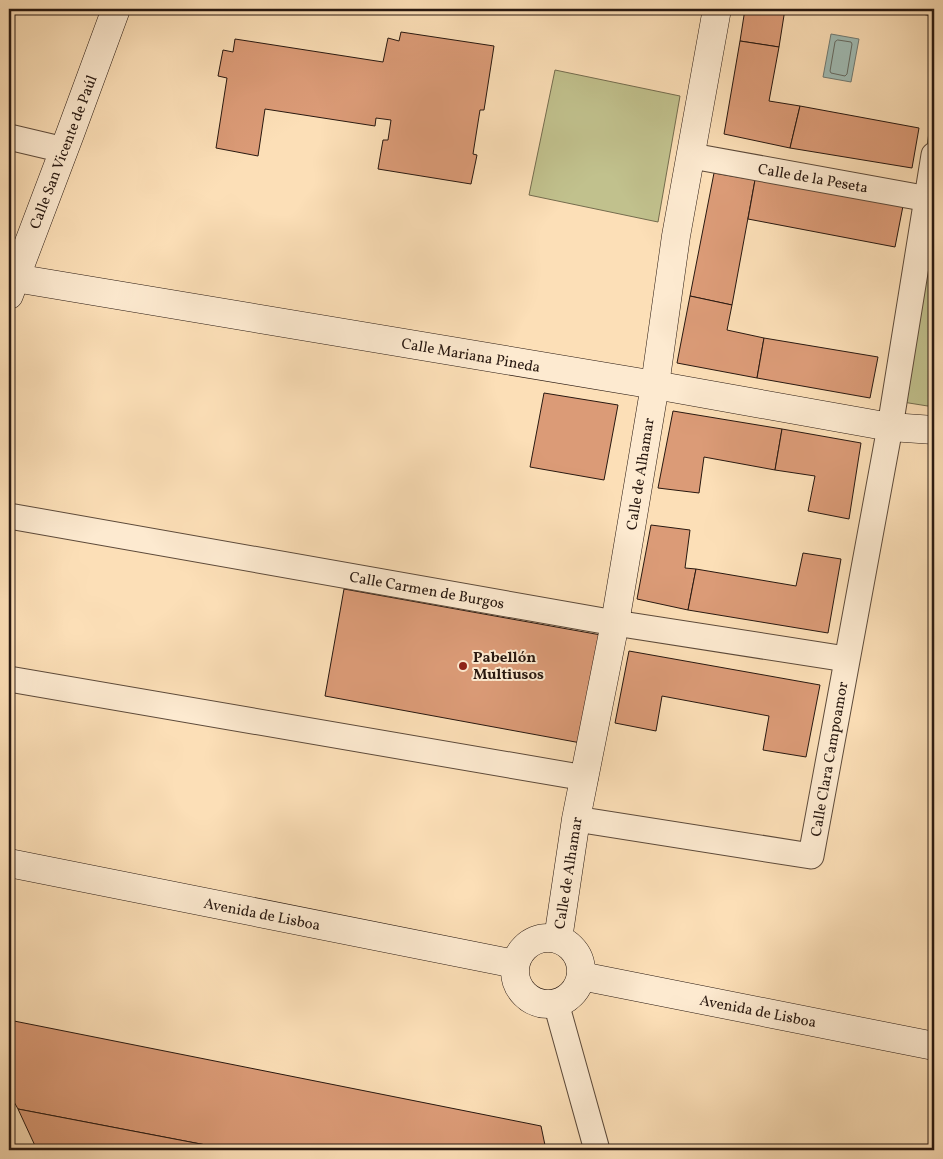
<svg xmlns="http://www.w3.org/2000/svg" width="943" height="1159" font-family="Vollkorn,serif">
<rect width="100%" height="100%" fill="#fcdfb7"/>
<filter id="stains"><feTurbulence type="fractalNoise" baseFrequency=".004" numOctaves="4"/><feColorMatrix values="0 0 0 0 .2 0 0 0 0 .09 0 0 0 0 .02 0 0 0 .5 -.17"/></filter>
<radialGradient id="worn" r=".72"><stop offset=".6" stop-color="#630" stop-opacity="0"/><stop offset="1" stop-color="#630" stop-opacity=".3"/></radialGradient>
<g fill="#c1c18d" stroke="#746c4e">
<path d="M555,70L680,96L658,222L529,195Z"/>
<path d="M934,98V407L890,400Z"/>
</g>
<path fill="#a0bcb5" stroke="#707a73" d="M831,34L859,39L851,82L823,77Z"/>
<g fill="none" stroke-linecap="round" stroke-linejoin="round">
<path stroke="#646a62" stroke-width="1" d="M838,40L851,42L852,44L847,74L845,76L831,73L830,71L835,42Z"/>
</g>
<g fill="#db9b77" stroke="#281810">
<path d="M745,9H785L779,47L740,41Z"/>
<path d="M890,9H934V16Z"/>
<path d="M401,32L494,46L484,110H480L473,154L477,155L471,184L378,169L383,140H388L391,120L376,118L375,126L265,109L258,156L216,148L227,78L218,76L223,50L233,52L235,39L383,62L388,38L399,41Z"/>
<path d="M740,41L779,47L769,101L800,106L790,148L724,134Z"/>
<path d="M800,106L919,128L912,168L790,148Z"/>
<path d="M714,173L755,180L732,305L690,296Z"/>
<path d="M755,180L903,206L895,247L748,219Z"/>
<path d="M690,296L732,305L727,330L764,338L757,378L677,363Z"/>
<path d="M764,338L878,357L870,398L757,378Z"/>
<path d="M544,393L618,405L604,480L530,467Z"/>
<path d="M673,411L782,429L775,470L704,457L699,493L658,488Z"/>
<path d="M782,429L861,443L849,519L808,511L815,476L775,470Z"/>
<path d="M651,525L690,530L685,568L696,569L688,610L637,599Z"/>
<path d="M803,553L841,559L828,633L688,610L696,569L796,586Z"/>
<path d="M344,589L601,635L581,743L325,696Z"/>
<path d="M629,651L820,685L806,757L763,750L769,716L662,696L656,731L615,723Z"/>
<path d="M9,1020L541,1126L546,1150H232L18,1109L9,1093Z"/>
<path d="M18,1109L232,1150H37Z"/>
</g>
<g fill="none" stroke-linecap="round" stroke-linejoin="round">
<g stroke="#5d4a3a" stroke-width="27">
<g id="street">
<path d="M9,137L64,150"/>
<path d="M692,156L934,200"/>
<path d="M9,516L615,623L846,659"/>
<path d="M9,679L585,778"/>
<path d="M576,819L811,856L890,427L934,155"/>
<path d="M556,1003L597,1150"/>
</g>
</g>
<g stroke="#281810" stroke-width="29">
<g id="secondary">
<path d="M9,277L655,385L890,427L934,430"/>
<path d="M9,295L70,134L116,9"/>
<path d="M9,863L515,964"/>
<circle cx="548" cy="971" r="33"/>
<path d="M558,939L576,819L615,623L655,385L676,236L717,9"/>
<path d="M581,976L934,1046"/>
</g>
</g>
<use href="#street" stroke="#fdead0" stroke-width="25"/>
<use href="#secondary" stroke="#fdead0" stroke-width="28"/>
</g>
<circle fill="#8f2418" stroke="#fdead0" stroke-width="2" cx="463" cy="666" r="5"/>
<g text-anchor="middle" stroke-width="4" stroke-linejoin="round" paint-order="stroke">
<g font-size="15" fill="#281810" stroke="#fdead0">
<text transform="translate(63 152) rotate(-69)" y="5">Calle San Vicente de Paúl</text>
<text transform="translate(813 178) rotate(10)" y="5">Calle de la Peseta</text>
<text transform="translate(471 355) rotate(10)" y="5">Calle Mariana Pineda</text>
<text transform="translate(640 474) rotate(-81)" y="5">Calle de Alhamar</text>
<text transform="translate(427 590) rotate(10)" y="5">Calle Carmen de Burgos</text>
<text transform="translate(829 759) rotate(-80)" y="5">Calle Clara Campoamor</text>
<text transform="translate(568 873) rotate(-81)" y="5">Calle de Alhamar</text>
<text transform="translate(262 914) rotate(11)" y="5">Avenida de Lisboa</text>
<text transform="translate(758 1011) rotate(11)" y="5">Avenida de Lisboa</text>
</g>
<g font-size="15" font-weight="bold" fill="#281810" stroke="#fdead0" text-anchor="start">
<text x="473" y="662">Pabellón<tspan x="473" dy="17">Multiusos</tspan></text>
</g>
</g>
<rect width="943" height="1159" fill="none" stroke="#fcdfb7" stroke-width="30"/>
<rect x="10" y="10" width="923" height="1139" fill="none" stroke="#281810" stroke-width="2.5"/>
<rect x="15" y="15" width="913" height="1129" fill="none" stroke="#281810"/>
<rect width="100%" height="100%" filter="url(#stains)"/>
<rect width="100%" height="100%" fill="url(#worn)"/>
</svg>
